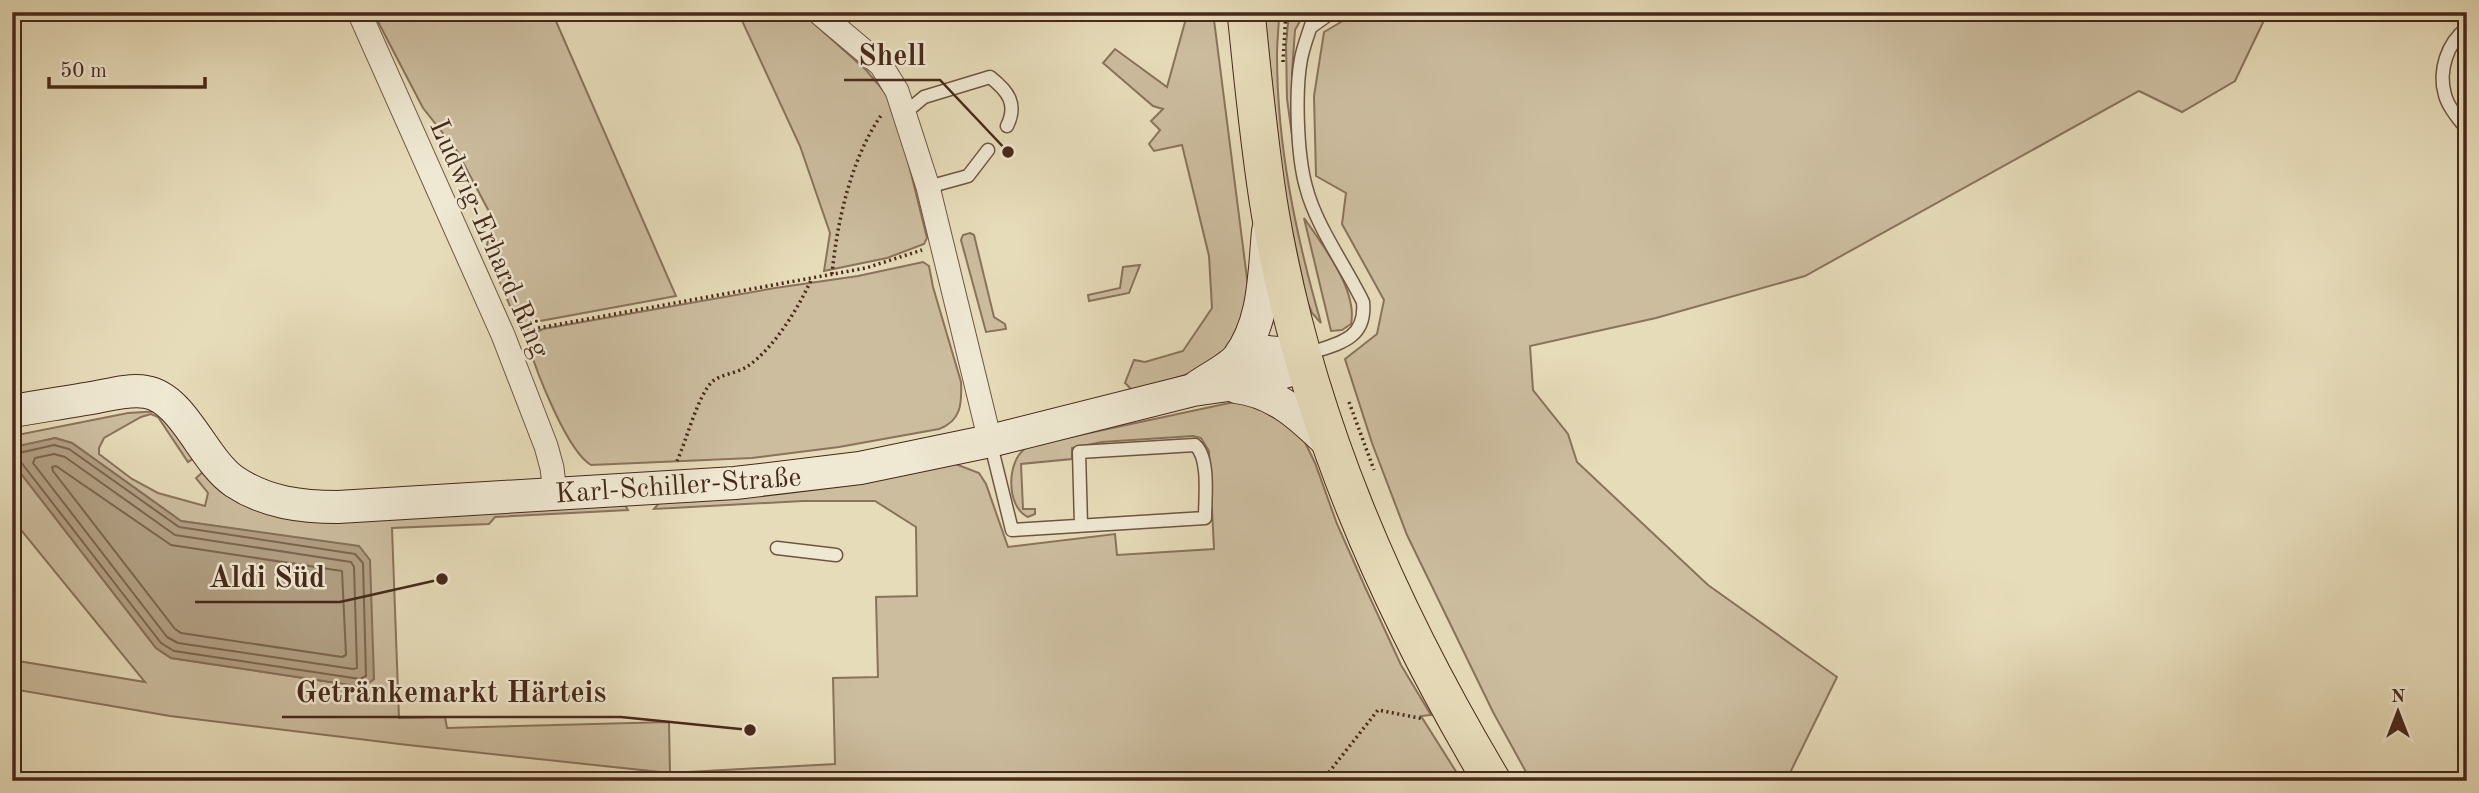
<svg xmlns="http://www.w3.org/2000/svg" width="2479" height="793" font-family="'Old Standard TT',serif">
<rect width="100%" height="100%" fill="#e7dcba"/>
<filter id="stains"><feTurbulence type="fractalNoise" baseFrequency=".00286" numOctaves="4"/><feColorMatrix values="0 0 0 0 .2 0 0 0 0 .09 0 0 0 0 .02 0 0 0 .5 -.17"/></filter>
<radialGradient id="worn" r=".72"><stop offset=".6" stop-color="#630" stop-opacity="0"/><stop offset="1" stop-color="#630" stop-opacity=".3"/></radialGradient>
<g fill="#ccbd9f" stroke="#8a725c" stroke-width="2">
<path d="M373,12H552L676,296L518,325L486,249L493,219L457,151L423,108Z"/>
<path d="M738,12H801L866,70L888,96L902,137L927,238L924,244L887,258L824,271L830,233L800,146Z"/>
<path d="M1184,12H1213L1249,294L1234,344L1191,373L1134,392L1125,383L1134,360L1145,362L1183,351L1212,308L1209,256L1182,145L1154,151L1149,144L1160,130L1151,121L1163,109L1153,106L1103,63L1115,49L1167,87L1185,22Z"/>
<path d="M1264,12H1279C1279,27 1277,41 1277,55C1277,146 1296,236 1321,323L1312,313L1307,301L1284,193Z"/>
<path d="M1289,12H1305L1295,30L1292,73L1297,172L1287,99L1286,45Z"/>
<path d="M1358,12H2279L2267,14L2235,81L2182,112L2139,91L1805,276L1656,318L1530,346L1533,390L1568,434L1577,462L1708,585L1837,677L1786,781H1531L1493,712L1407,535L1372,443L1345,359L1377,334L1384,300L1342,224L1346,193L1316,176L1314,96L1324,32Z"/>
<path d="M1304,218C1323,245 1358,291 1351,324L1342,330L1331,331Z"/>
<path d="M970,233L974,235L994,317L1005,324L1006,329L986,332L961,240L963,235Z"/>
<path d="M923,262L929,266L933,287L961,382C962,404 961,421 939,429L839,447L752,458L591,465C567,451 536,371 528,343L534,334L543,329L775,288L858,276Z"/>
<path d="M1140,265L1129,293L1089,301L1088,295L1120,288L1123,267Z"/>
<path d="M1234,402L1265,405L1301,434L1315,463L1337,524L1365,587L1401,665L1431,715L1421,716L1462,781H670L669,773L408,745L170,716L12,689V660L145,682L12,519V462L156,648L171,658L363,687L374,679L359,547L181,521L72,443L55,438L12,449V436L128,413L161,411L194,458L188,462L158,417L151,414L141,417L104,438L99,448V454L132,479L158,493L205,506L208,493L196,478L205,470L258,506L625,505L628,510L495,517L489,524L392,528L399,718L445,717L447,728L669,722L670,773L835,764L833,678L878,677L876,597L917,596L916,527L875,501H803L654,509L659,503L953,463L979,473L986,484L1008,547L1115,534L1117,555L1214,549L1209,451L1201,438L1193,436L1102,442L1072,448V459L1021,464L1023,509H1035V514L1028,517C1006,507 1006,461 1026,448C1030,445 1037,444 1042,443Z"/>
</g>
<path fill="#b19f83" stroke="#876f59" stroke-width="2" d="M55,438L72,443L181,521L359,546L370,560L374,679L363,687L171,658L156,648L12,462L13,447Z"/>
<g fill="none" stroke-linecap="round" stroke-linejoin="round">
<g stroke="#7c644e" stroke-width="2">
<path d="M54,445L69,449L179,527L355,554L363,563L366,676L360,679L174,651L161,643L17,457L19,453Z"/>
<path d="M54,454L65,457L175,535L351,562L354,567L357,668L353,669L178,643L167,637L33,463L35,458Z"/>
<path d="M56,466L171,545L342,571L346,655L342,657L181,633L175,629L53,471L52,467Z"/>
</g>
<g stroke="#6f5541" stroke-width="15">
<g id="lane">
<path d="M1311,27L1332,12"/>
<path d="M2467,28C2447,43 2438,71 2445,95C2448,107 2459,120 2467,129"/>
<path d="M905,113L924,97L990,77C1008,91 1018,104 1007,126"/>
<path d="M928,187L968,176L988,150"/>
<path d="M1304,355C1334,344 1367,342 1363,302C1345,265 1316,226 1306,187C1297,155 1295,91 1301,59C1304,43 1311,28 1315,12"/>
<path d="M990,441L1012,530L1205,518C1205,498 1210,458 1195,445L1079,452L1081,525"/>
<path d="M777,548L836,555"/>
</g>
</g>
<g stroke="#6f5541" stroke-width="25">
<g id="street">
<path d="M359,12L503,335L546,446L552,468L555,493"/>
<path d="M818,12L881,65L897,91L928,187L990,441"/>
</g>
</g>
<g stroke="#472819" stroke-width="34">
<g id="secondary">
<path d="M1236,361L1267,352L1303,355"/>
<path d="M1197,387C1208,379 1230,368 1238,358C1265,322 1264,274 1268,231"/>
<path d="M1236,387C1277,392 1303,418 1331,445"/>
<path d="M12,411C41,406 69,402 97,397C112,394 131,389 146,392C184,398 203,461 235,482C267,503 302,507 338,507L735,483L860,468L990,441L1193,390L1256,381L1287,371L1303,355"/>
</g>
</g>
<g stroke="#472819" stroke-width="39">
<path id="primary" d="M1246,12C1253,79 1259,146 1270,212C1305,417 1386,603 1492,781"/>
</g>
<g stroke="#472819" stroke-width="3.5" stroke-dasharray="2 3.5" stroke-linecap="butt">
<path d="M1283,62L1286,12"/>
<path d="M832,274C837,222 851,158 882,114"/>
<path d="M522,331L866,268L922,250"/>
<path d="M1349,402L1374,470"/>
<path d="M677,461C686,442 698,394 713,381C722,374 738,373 748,366C775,347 799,307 812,278"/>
<path d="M1322,781L1378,710L1424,719"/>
</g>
<use href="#lane" stroke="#efe8d2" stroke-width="12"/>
<use href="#street" stroke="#efe8d2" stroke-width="23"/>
<use href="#secondary" stroke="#efe8d2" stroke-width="32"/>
<use href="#primary" stroke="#e7dcba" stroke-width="37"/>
</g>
<g text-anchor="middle" stroke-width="5" stroke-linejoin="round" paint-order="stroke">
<g font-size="28" fill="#472819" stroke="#efe8d2">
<text transform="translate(491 238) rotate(66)" y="10">Ludwig-Erhard-Ring</text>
<text transform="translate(678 484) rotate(-4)" y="10">Karl-Schiller-Straße</text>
</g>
</g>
<path fill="none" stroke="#472819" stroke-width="2.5" d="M1008 152L940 80H844M442 579L340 602H195M750 730L621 717H282"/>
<g fill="#472819" stroke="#efe8d2" stroke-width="2.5">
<circle cx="1008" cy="152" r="7"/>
<circle cx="442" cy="579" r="7"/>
<circle cx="750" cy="730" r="7"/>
</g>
<g font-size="30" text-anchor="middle" font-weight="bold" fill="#472819" stroke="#efe8d2" stroke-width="5" stroke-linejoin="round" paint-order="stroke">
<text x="892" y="65">Shell</text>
<text x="267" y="587">Aldi Süd</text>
<text x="451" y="702">Getränkemarkt Härteis</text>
</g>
<rect width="2479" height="793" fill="none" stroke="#e7dcba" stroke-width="42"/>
<rect x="14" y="14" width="2451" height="765" fill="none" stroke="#472819" stroke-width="3.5"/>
<rect x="21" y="21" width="2437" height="751" fill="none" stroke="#472819" stroke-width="2"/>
<g transform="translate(2398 712)" stroke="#efe8d2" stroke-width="5" paint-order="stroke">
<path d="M0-5L12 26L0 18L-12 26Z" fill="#472819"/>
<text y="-10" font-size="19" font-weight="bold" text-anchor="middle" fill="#472819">N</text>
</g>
<path d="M49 77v10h156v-10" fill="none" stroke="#472819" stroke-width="3.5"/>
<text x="60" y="77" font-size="21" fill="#472819" stroke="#efe8d2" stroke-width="5" paint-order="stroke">50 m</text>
<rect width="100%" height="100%" filter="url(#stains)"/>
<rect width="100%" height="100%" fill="url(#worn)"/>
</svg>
